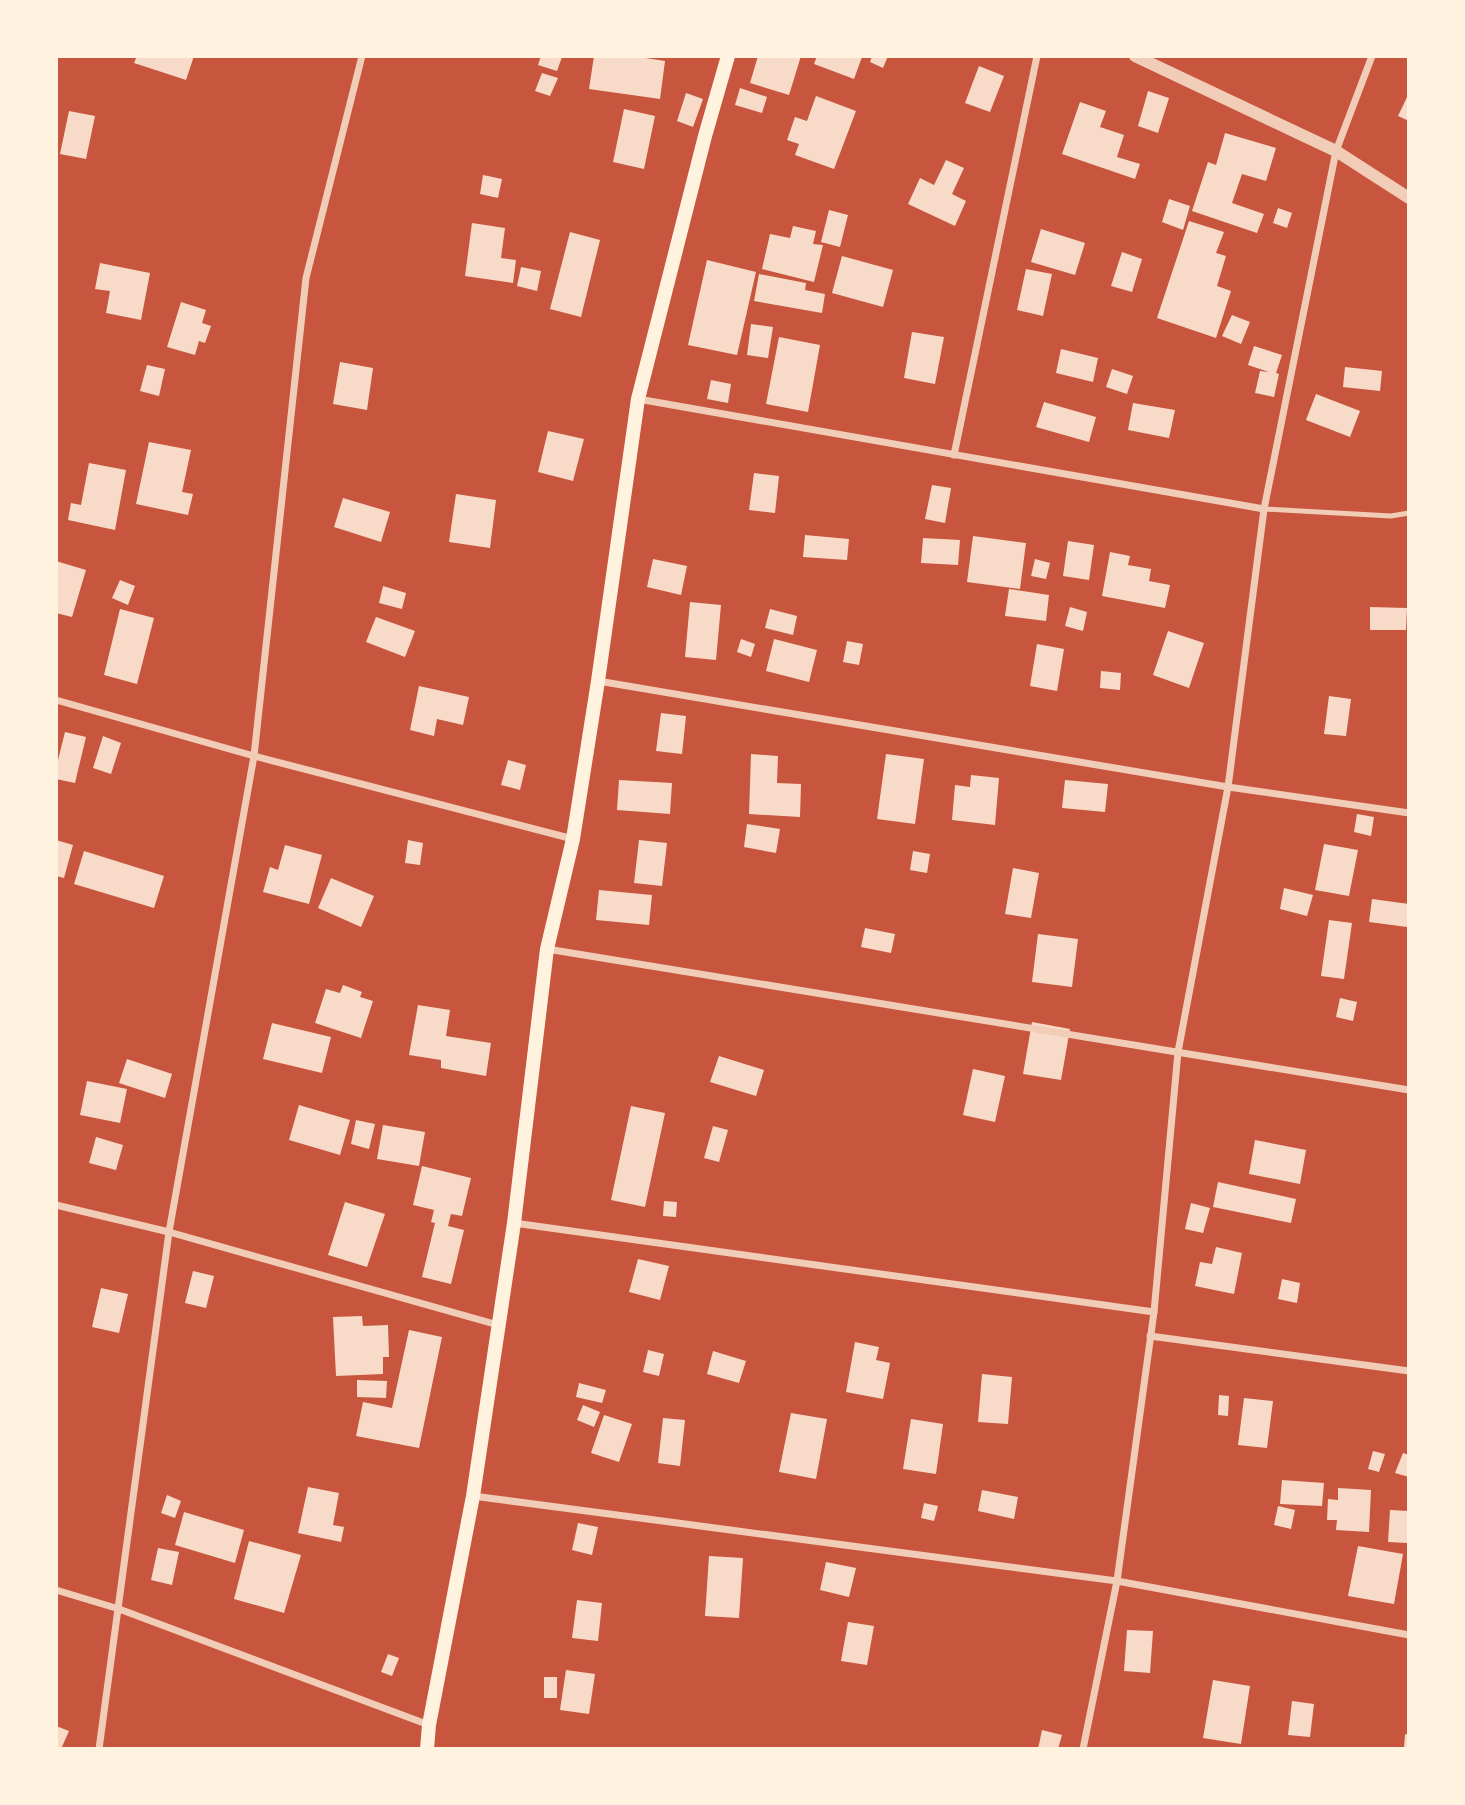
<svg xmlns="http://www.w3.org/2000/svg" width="1465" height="1805" font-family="Manrope,sans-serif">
<rect width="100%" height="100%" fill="#c8553d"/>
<g fill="#f7dbc8">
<path d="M137,56H194L186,80L134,63Z"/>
<path d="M541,56L562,57L557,71L538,65Z"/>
<path d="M594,56H633L665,61L660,99L589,89Z"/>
<path d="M758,56H801L789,95L750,83Z"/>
<path d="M817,56H861L862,57L854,79L814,64Z"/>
<path d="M872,56H888L883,68L870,62Z"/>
<path d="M979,66L1004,76L990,112L965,103Z"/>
<path d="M542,73L558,78L550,96L535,91Z"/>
<path d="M740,88L767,97L762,113L735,105Z"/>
<path d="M1148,91L1169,98L1158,133L1138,126Z"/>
<path d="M686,93L703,99L693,127L677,121Z"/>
<path d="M1409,93V121L1398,116Z"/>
<path d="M816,96L856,111L834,169L795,155L799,144L787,140L795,117L807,121Z"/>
<path d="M1080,102L1106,111L1100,127L1124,135L1117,157L1140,164L1135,179L1062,154Z"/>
<path d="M624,109L655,116L644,169L613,162Z"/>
<path d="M69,111L95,116L86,159L60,154Z"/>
<path d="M1225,133L1276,148L1266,181L1242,174L1232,203L1264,214L1257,233L1192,211L1208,162L1216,165Z"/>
<path d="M946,160L964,168L952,194L966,201L955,226L908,204L920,178L934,185Z"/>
<path d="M483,175L502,179L498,198L480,194Z"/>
<path d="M1169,199L1190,206L1183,230L1162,222Z"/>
<path d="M1278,208L1292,213L1287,228L1273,223Z"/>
<path d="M829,210L848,215L840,247L821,242Z"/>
<path d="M1189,221L1224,232L1216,253L1226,256L1217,286L1231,291L1216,338L1157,318Z"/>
<path d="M472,223L505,228L501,258L516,260L513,283L465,276Z"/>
<path d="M793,226L816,231L813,244L823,245L814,282L762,269L770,234L790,238Z"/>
<path d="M1041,229L1085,243L1075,275L1031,262Z"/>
<path d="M570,232L600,240L581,317L550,309Z"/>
<path d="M1122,252L1142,259L1132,292L1111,286Z"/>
<path d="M842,256L893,270L883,307L832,293Z"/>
<path d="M707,260L756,272L737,355L688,345Z"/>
<path d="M100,263L150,273L141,320L106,313L110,291L95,289Z"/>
<path d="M521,267L541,271L537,291L517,286Z"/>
<path d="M1026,269L1052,274L1043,316L1017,310Z"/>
<path d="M759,274L806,283L805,290L825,294L822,313L754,301Z"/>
<path d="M181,302L206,310L202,323L211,326L205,343L199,341L195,355L167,347Z"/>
<path d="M1232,315L1250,322L1241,344L1222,336Z"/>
<path d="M751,324L773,327L768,358L747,355Z"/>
<path d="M912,332L944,337L935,384L904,378Z"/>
<path d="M779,337L820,345L808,412L766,404Z"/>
<path d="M1254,346L1282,355L1276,373L1279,374L1274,397L1255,393L1260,371L1269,372L1248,365Z"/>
<path d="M1061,349L1098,358L1093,382L1056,373Z"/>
<path d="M340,362L373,368L367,410L333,404Z"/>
<path d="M147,365L165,369L159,396L140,391Z"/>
<path d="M1345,367L1382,371L1380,391L1343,387Z"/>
<path d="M1112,369L1133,376L1127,394L1106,387Z"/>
<path d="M711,380L731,384L728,403L707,399Z"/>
<path d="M1316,394L1360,411L1350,437L1306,420Z"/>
<path d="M1044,402L1096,417L1089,442L1036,427Z"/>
<path d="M1133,403L1175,410L1169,438L1128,430Z"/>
<path d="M548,431L584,439L573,481L538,472Z"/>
<path d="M149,442L191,450L182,492L193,494L188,515L136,504Z"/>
<path d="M89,463L126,470L115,530L68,520L71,503L81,505Z"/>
<path d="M754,473L779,476L775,513L749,510Z"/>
<path d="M932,485L951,488L945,523L925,519Z"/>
<path d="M456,494L496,500L490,548L449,542Z"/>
<path d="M343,498L390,512L381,542L334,527Z"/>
<path d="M805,535L849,539L847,560L803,557Z"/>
<path d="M973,536L1026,543L1020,589L967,582Z"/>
<path d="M923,538L960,540L958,565L921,563Z"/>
<path d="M1068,541L1094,545L1089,580L1063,576Z"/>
<path d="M1110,552L1130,556L1128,565L1151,569L1149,581L1170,585L1165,608L1102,596Z"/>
<path d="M653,559L687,566L681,595L647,587Z"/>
<path d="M1035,559L1050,563L1046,579L1031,576Z"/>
<path d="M56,561L86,570L72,617L56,613Z"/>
<path d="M120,580L135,586L128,605L112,598Z"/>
<path d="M383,586L406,593L402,609L379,603Z"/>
<path d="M1009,589L1049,595L1046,621L1005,616Z"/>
<path d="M690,602L721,605L716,660L685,657Z"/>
<path d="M1070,607L1087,612L1083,631L1065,626Z"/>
<path d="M1370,607L1407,608L1406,630H1370Z"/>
<path d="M120,609L154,618L137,684L104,675Z"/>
<path d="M770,609L797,616L793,635L765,628Z"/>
<path d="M376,617L415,631L405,657L366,642Z"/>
<path d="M1168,631L1204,643L1189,688L1153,675Z"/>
<path d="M741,639L755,644L751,657L737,652Z"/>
<path d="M774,639L817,650L809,682L766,671Z"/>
<path d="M847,641L863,644L859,665L843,662Z"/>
<path d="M1037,644L1064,649L1057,691L1030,686Z"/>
<path d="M1101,671L1121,673L1120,690L1100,688Z"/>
<path d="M419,686L469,697L463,725L437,719L434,736L410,730Z"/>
<path d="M1329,696L1351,699L1346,736L1324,734Z"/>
<path d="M661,713L686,716L682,754L656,751Z"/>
<path d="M65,732L86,737L75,783L56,779V768Z"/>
<path d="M103,736L121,743L111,774L93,768Z"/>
<path d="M751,754L778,756L777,783L801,784L800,817L749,814Z"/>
<path d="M886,754L924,759L915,824L877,819Z"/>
<path d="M508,760L526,765L520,790L501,785Z"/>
<path d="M971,775L999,778L995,825L952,820L955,785L970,787Z"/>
<path d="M619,780L672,783L670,814L617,810Z"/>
<path d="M1065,780L1108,784L1105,812L1062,808Z"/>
<path d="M1357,814L1374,817L1371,836L1354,832Z"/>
<path d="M747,824L780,829L776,853L744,847Z"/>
<path d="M56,840L73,845L64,878L56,876Z"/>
<path d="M408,840L423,843L420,865L405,863Z"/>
<path d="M639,840L667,843L662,886L634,883Z"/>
<path d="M1324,844L1358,850L1349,896L1315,890Z"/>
<path d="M285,845L322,855L309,904L263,892L270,867L278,870Z"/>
<path d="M84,851L164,876L154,908L74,884Z"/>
<path d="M913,851L930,854L927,873L910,870Z"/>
<path d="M1013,868L1039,873L1031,918L1005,914Z"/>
<path d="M331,878L374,896L361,927L318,908Z"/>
<path d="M1284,888L1313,895L1307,916L1280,909Z"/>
<path d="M599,890L652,895L649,925L596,920Z"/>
<path d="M1372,899L1409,904L1407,927L1369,922Z"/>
<path d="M1329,920L1352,923L1344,979L1321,976Z"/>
<path d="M865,928L895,934L891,953L861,947Z"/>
<path d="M1038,934L1078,939L1072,987L1032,982Z"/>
<path d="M343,985L362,992L360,997L373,1001L361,1038L315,1023L326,989L340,993Z"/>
<path d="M1340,998L1357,1002L1353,1021L1336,1017Z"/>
<path d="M418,1005L450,1010L446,1036L491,1043L486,1076L441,1068V1060L409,1055Z"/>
<path d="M1032,1022L1070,1029L1061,1080L1023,1074Z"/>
<path d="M272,1023L331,1037L322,1073L263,1059Z"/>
<path d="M719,1056L764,1070L756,1096L710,1082Z"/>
<path d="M127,1059L172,1074L165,1098L119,1083Z"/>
<path d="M973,1069L1005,1076L995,1122L963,1115Z"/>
<path d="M87,1081L127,1089L120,1123L80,1115Z"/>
<path d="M299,1105L350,1120L340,1155L289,1140Z"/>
<path d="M631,1106L665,1113L645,1207L611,1200Z"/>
<path d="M356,1120L375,1124L369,1149L351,1144Z"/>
<path d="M383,1125L425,1132L419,1166L377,1159Z"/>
<path d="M713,1126L728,1130L719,1162L704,1158Z"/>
<path d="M96,1137L123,1145L116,1170L89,1163Z"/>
<path d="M1255,1140L1306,1150L1300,1184L1249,1174Z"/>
<path d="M422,1166L471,1178L462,1216L451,1214L448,1226L464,1230L451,1284L422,1277L435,1223L431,1222L434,1210L413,1205Z"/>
<path d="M1218,1182L1296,1199L1291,1223L1213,1207Z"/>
<path d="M664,1201L677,1202L676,1217L663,1216Z"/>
<path d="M345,1202L385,1214L367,1267L328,1255Z"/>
<path d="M1191,1203L1210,1208L1203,1233L1185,1229Z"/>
<path d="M1216,1247L1242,1253L1234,1294L1195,1286L1200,1262L1212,1264Z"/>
<path d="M638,1259L669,1266L660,1300L629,1292Z"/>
<path d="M193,1271L214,1276L206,1308L185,1303Z"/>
<path d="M1282,1279L1300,1283L1297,1303L1278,1299Z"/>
<path d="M101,1288L128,1294L119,1333L92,1327Z"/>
<path d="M362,1316L363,1326L388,1325L389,1357H383V1374L336,1376L333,1317Z"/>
<path d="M409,1330L442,1337L419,1448L356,1436L363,1402L392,1408Z"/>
<path d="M855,1342L879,1347L876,1360L890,1363L883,1399L846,1392Z"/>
<path d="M648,1350L664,1354L659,1376L643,1372Z"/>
<path d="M713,1351L746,1361L739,1383L707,1374Z"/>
<path d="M982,1374L1012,1377L1008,1424L978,1422Z"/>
<path d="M357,1380L387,1381L386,1398L357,1397Z"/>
<path d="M579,1383L606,1390L602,1403L576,1397Z"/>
<path d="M1219,1395L1229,1396L1228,1416L1218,1415Z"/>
<path d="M1244,1398L1273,1401L1267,1448L1238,1445Z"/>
<path d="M583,1405L600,1412L594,1427L577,1420Z"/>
<path d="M791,1413L827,1419L816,1479L779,1472Z"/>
<path d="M604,1415L632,1424L619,1462L591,1453Z"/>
<path d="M663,1418L685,1420L680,1466L658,1463Z"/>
<path d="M911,1419L943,1424L936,1474L903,1469Z"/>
<path d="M1373,1451L1385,1454L1379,1472L1368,1469Z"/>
<path d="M1403,1453L1409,1455V1477L1395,1473Z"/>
<path d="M1282,1480L1324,1483L1322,1506L1280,1504Z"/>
<path d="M308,1487L339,1493L333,1525L344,1527L341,1542L298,1533Z"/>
<path d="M1338,1488L1371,1490L1369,1532L1336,1530L1337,1520H1327L1328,1499L1338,1500Z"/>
<path d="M982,1490L1018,1497L1014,1519L978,1511Z"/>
<path d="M167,1495L181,1501L175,1518L161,1513Z"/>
<path d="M924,1503L938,1506L934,1521L921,1518Z"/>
<path d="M1278,1506L1295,1510L1291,1529L1274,1525Z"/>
<path d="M1390,1510L1409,1511L1407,1543L1388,1542Z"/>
<path d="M184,1512L244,1530L235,1563L175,1545Z"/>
<path d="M578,1523L598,1527L592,1555L572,1550Z"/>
<path d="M249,1541L301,1555L284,1613L234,1599Z"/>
<path d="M1358,1546L1403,1554L1394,1604L1348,1596Z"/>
<path d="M158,1548L179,1552L172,1585L151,1580Z"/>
<path d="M709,1556L743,1558L739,1618L705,1616Z"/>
<path d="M826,1562L856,1568L849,1597L820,1590Z"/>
<path d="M577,1600L602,1603L598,1641L572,1638Z"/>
<path d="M848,1622L874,1626L867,1665L841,1661Z"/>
<path d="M1127,1630L1153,1631L1150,1673L1124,1671Z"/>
<path d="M388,1654L399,1658L392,1676L381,1672Z"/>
<path d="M566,1670L595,1674L589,1714L560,1710Z"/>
<rect x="544" y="1677" width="13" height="21"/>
<path d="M1213,1680L1250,1686L1241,1744L1203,1738Z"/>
<path d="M1292,1701L1314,1704L1310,1737L1288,1735Z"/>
<path d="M56,1726L69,1731L61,1749H56Z"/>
<path d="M1042,1730L1062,1735L1058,1749H1038Z"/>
<path d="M1405,1734L1409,1735V1749H1404Z"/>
</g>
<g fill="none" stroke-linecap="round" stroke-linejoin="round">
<path stroke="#f1ccb7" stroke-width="5" d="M1264,509L1391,516L1409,513"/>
<g stroke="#f1ccb7" stroke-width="7">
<path d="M638,399L1264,509"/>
<path d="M954,455L1037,56"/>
<path d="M598,681L1228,787L1409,813"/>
<path d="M56,700L254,756L573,839"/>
<path d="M547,949L1409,1090"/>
<path d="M56,1205L169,1232L498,1325"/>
<path d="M514,1223L1154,1312"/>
<path d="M1150,1336L1409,1371"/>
<path d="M473,1496L1117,1581L1409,1635"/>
<path d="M56,1590L119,1609L429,1725"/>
<path d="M99,1749L169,1232L254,756L306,278L362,56"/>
<path d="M1083,1749L1117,1581L1154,1312L1178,1052L1228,787L1264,509L1336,151L1372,56"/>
</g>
<path stroke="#f1ccb7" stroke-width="12" d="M1135,56L1336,151L1409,198"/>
<path stroke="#fff3e0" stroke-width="14" d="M427,1749L429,1725L473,1496L514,1223L547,949L573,839L598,681L638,399L705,136L728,56"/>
</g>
<rect width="1465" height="1805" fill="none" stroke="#fff3e0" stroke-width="116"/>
</svg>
